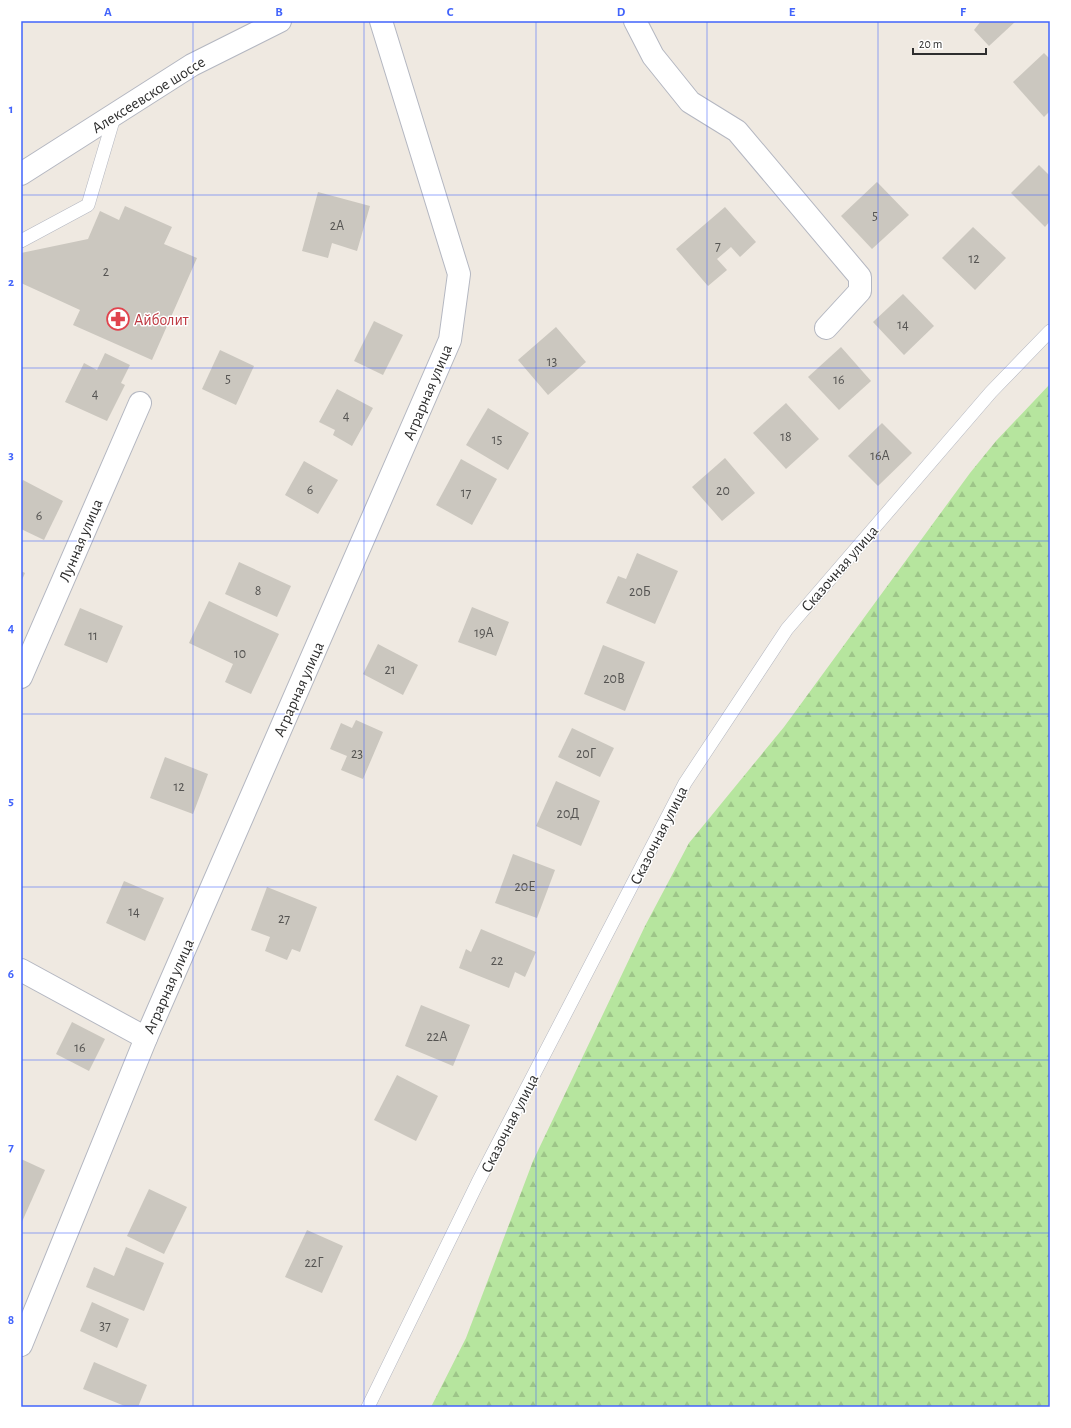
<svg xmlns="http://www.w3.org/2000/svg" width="1071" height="1428" font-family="'Alegreya Sans',sans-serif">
<defs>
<pattern id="forest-firs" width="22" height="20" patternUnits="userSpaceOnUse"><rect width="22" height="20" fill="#b6e59e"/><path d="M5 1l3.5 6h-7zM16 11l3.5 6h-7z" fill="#9dc588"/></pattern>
</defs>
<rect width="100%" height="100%" fill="#efe9e1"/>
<path fill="url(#forest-firs)" d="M1050,384V1407H431L466,1338L533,1161L645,926L689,843L784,727L970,473L996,441Z"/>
<g fill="#cbc7bf">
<path d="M981,21H1016L989,46L974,30Z"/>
<path d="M1044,53L1050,59V111L1044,117L1013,82Z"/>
<path d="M1039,165L1050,176V221L1045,227L1011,193Z"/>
<path d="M877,182L909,215L872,249L841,216Z"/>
<path d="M318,192L370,206L357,251L332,243L328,258L302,251Z"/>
<path d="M125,206L172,227L164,244L197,258L152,360L73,325L80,310L21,283V253L88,239L100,211L119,220Z"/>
<path d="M725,207L756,242L740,257L731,247L717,259L727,270L708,286L676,249Z"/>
<path d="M973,227L1006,258L975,290L942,258Z"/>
<path d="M903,294L934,326L904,355L873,322Z"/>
<path d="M374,321L403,335L383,375L354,361Z"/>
<path d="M556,327L586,362L548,395L518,360Z"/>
<path d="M841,347L871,381L839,410L808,377Z"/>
<path d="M220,350L254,366L236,405L202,389Z"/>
<path d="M105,353L130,365L121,383L125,385L107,421L65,402L84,363L97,370Z"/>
<path d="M337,389L373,408L352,446L333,435L335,430L319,422Z"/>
<path d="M786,403L819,439L786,469L753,433Z"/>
<path d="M488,408L529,433L508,470L466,445Z"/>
<path d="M882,423L912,453L878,486L848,456Z"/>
<path d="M725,458L755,493L722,521L692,487Z"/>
<path d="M461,459L497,479L472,525L436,505Z"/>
<path d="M304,461L338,480L318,514L285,495Z"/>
<path d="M23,480L63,501L44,540L21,529V485Z"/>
<path d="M637,553L678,571L655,624L606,603L618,576L626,579Z"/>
<path d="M239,562L291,586L277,617L225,594Z"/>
<path d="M21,571L25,573L21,582Z"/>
<path d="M209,601L279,634L251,694L225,682L233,664L189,643Z"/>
<path d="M472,607L509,622L496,656L458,642Z"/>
<path d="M80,608L123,626L107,663L64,645Z"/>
<path d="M378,644L418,665L403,695L363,674Z"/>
<path d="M603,645L645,662L625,711L584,694Z"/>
<path d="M356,720L383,732L363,779L341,770L347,756L330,749L341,723L352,728Z"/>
<path d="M572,728L614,748L600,777L558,757Z"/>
<path d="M165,757L208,774L193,814L150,798Z"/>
<path d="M556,781L600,801L581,846L536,826Z"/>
<path d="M513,854L555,870L537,918L495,903Z"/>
<path d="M124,881L164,898L145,941L106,923Z"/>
<path d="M267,887L317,907L300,952L292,949L287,960L265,951L270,937L251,930Z"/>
<path d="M481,929L536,952L525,977L515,972L509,988L459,968L466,949L471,952Z"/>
<path d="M421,1005L470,1025L453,1066L405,1046Z"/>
<path d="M72,1022L105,1039L89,1071L56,1054Z"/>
<path d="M397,1075L438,1096L416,1141L374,1120Z"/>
<path d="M21,1159L45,1170L21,1224Z"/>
<path d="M149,1189L187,1207L164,1254L127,1236Z"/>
<path d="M307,1230L343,1246L322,1293L285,1277Z"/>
<path d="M126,1247L164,1263L144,1311L86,1287L94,1267L114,1276Z"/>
<path d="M92,1302L129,1319L117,1348L80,1331Z"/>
<path d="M94,1362L147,1385L138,1407H127L83,1389Z"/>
</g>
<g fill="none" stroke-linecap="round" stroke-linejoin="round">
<g stroke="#b4b7c1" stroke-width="14">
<g id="lane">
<path d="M21,241L88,205L115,114"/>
<path d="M368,1407L478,1182L685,783L787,629L991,392L1050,331"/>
</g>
</g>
<g stroke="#b4b7c1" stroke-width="24">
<g id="street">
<path d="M635,21L653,56L690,102L737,131L860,277V291L826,328"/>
<path d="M21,677L140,403"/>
<path d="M21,970L146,1038"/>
<path d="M21,1345L146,1038L450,340L459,274L381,21"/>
</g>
</g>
<g stroke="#b4b7c1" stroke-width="24">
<path id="secondary" d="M21,174L192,65L280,21"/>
</g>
<use href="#lane" stroke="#fff" stroke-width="13"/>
<use href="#street" stroke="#fff" stroke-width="22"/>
<use href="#secondary" stroke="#fff" stroke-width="22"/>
</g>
<path fill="none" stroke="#4264fb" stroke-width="1" stroke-opacity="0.55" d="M193,21V1407M364,21V1407M536,21V1407M707,21V1407M878,21V1407M21,195H1050M21,368H1050M21,541H1050M21,714H1050M21,887H1050M21,1060H1050M21,1233H1050"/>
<defs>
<g id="pharmacy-ring" transform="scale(1.15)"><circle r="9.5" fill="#fff" stroke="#e0444e" stroke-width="1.5"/><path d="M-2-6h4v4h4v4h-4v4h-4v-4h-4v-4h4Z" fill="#e0444e"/></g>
</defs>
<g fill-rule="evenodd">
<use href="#pharmacy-ring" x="118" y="319"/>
</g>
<g text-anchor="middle" stroke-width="3" stroke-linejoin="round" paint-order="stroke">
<g font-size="14" fill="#555452">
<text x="875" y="220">5</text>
<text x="337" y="230">2А</text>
<text x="718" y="250">7</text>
<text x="974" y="263">12</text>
<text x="106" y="276">2</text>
<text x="903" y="329">14</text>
<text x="552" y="366">13</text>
<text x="228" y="383">5</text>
<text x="839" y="384">16</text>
<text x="95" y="398">4</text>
<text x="346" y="420">4</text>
<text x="786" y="441">18</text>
<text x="497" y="444">15</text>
<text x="880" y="460">16А</text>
<text x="310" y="494">6</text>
<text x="723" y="495">20</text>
<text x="466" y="497">17</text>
<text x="39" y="520">6</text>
<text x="258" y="595">8</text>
<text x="640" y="596">20Б</text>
<text x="484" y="637">19А</text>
<text x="93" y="640">11</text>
<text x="240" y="658">10</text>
<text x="390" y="674">21</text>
<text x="614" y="683">20В</text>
<text x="357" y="758">23</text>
<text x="586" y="758">20Г</text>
<text x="179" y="791">12</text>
<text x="568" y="818">20Д</text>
<text x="525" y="891">20Е</text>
<text x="134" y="916">14</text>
<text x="284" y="923">27</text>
<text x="497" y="965">22</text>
<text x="437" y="1041">22А</text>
<text x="80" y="1052">16</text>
<text x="314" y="1267">22Г</text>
<text x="105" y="1330">37</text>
</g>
<g font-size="16" fill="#2e2e2e" stroke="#fff">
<text transform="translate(148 94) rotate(-32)" y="6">Алексеевское шоссе</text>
<text transform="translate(427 392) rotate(-67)" y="6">Аграрная улица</text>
<text transform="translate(80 540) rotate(-67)" y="6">Лунная улица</text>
<text transform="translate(839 568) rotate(-49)" y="6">Сказочная улица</text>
<text transform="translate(298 689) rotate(-66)" y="6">Аграрная улица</text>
<text transform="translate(658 835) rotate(-63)" y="6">Сказочная улица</text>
<text transform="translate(168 986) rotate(-66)" y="6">Аграрная улица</text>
<text transform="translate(509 1123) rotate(-63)" y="6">Сказочная улица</text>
</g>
<g font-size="16" fill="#be3a42" stroke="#fff" text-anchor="start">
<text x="134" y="325">Айболит</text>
</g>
</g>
<rect width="1071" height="1428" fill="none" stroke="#ffffff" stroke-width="44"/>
<path d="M913 48v6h73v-6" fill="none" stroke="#2e2e2e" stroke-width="2"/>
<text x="919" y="48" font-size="12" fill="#2e2e2e" stroke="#ffffff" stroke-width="3" paint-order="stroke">20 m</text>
<rect x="22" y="22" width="1027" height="1384" fill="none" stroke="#4264fb" stroke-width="1.5"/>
<g font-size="13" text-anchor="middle" font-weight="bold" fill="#4264fb">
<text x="108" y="16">A</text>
<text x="279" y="16">B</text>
<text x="450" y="16">C</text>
<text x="621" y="16">D</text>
<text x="792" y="16">E</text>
<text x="963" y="16">F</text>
<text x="11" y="113">1</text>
<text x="11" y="286">2</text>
<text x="11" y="459">3</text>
<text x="11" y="632">4</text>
<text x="11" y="805">5</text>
<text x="11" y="978">6</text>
<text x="11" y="1151">7</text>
<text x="11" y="1324">8</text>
</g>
</svg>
